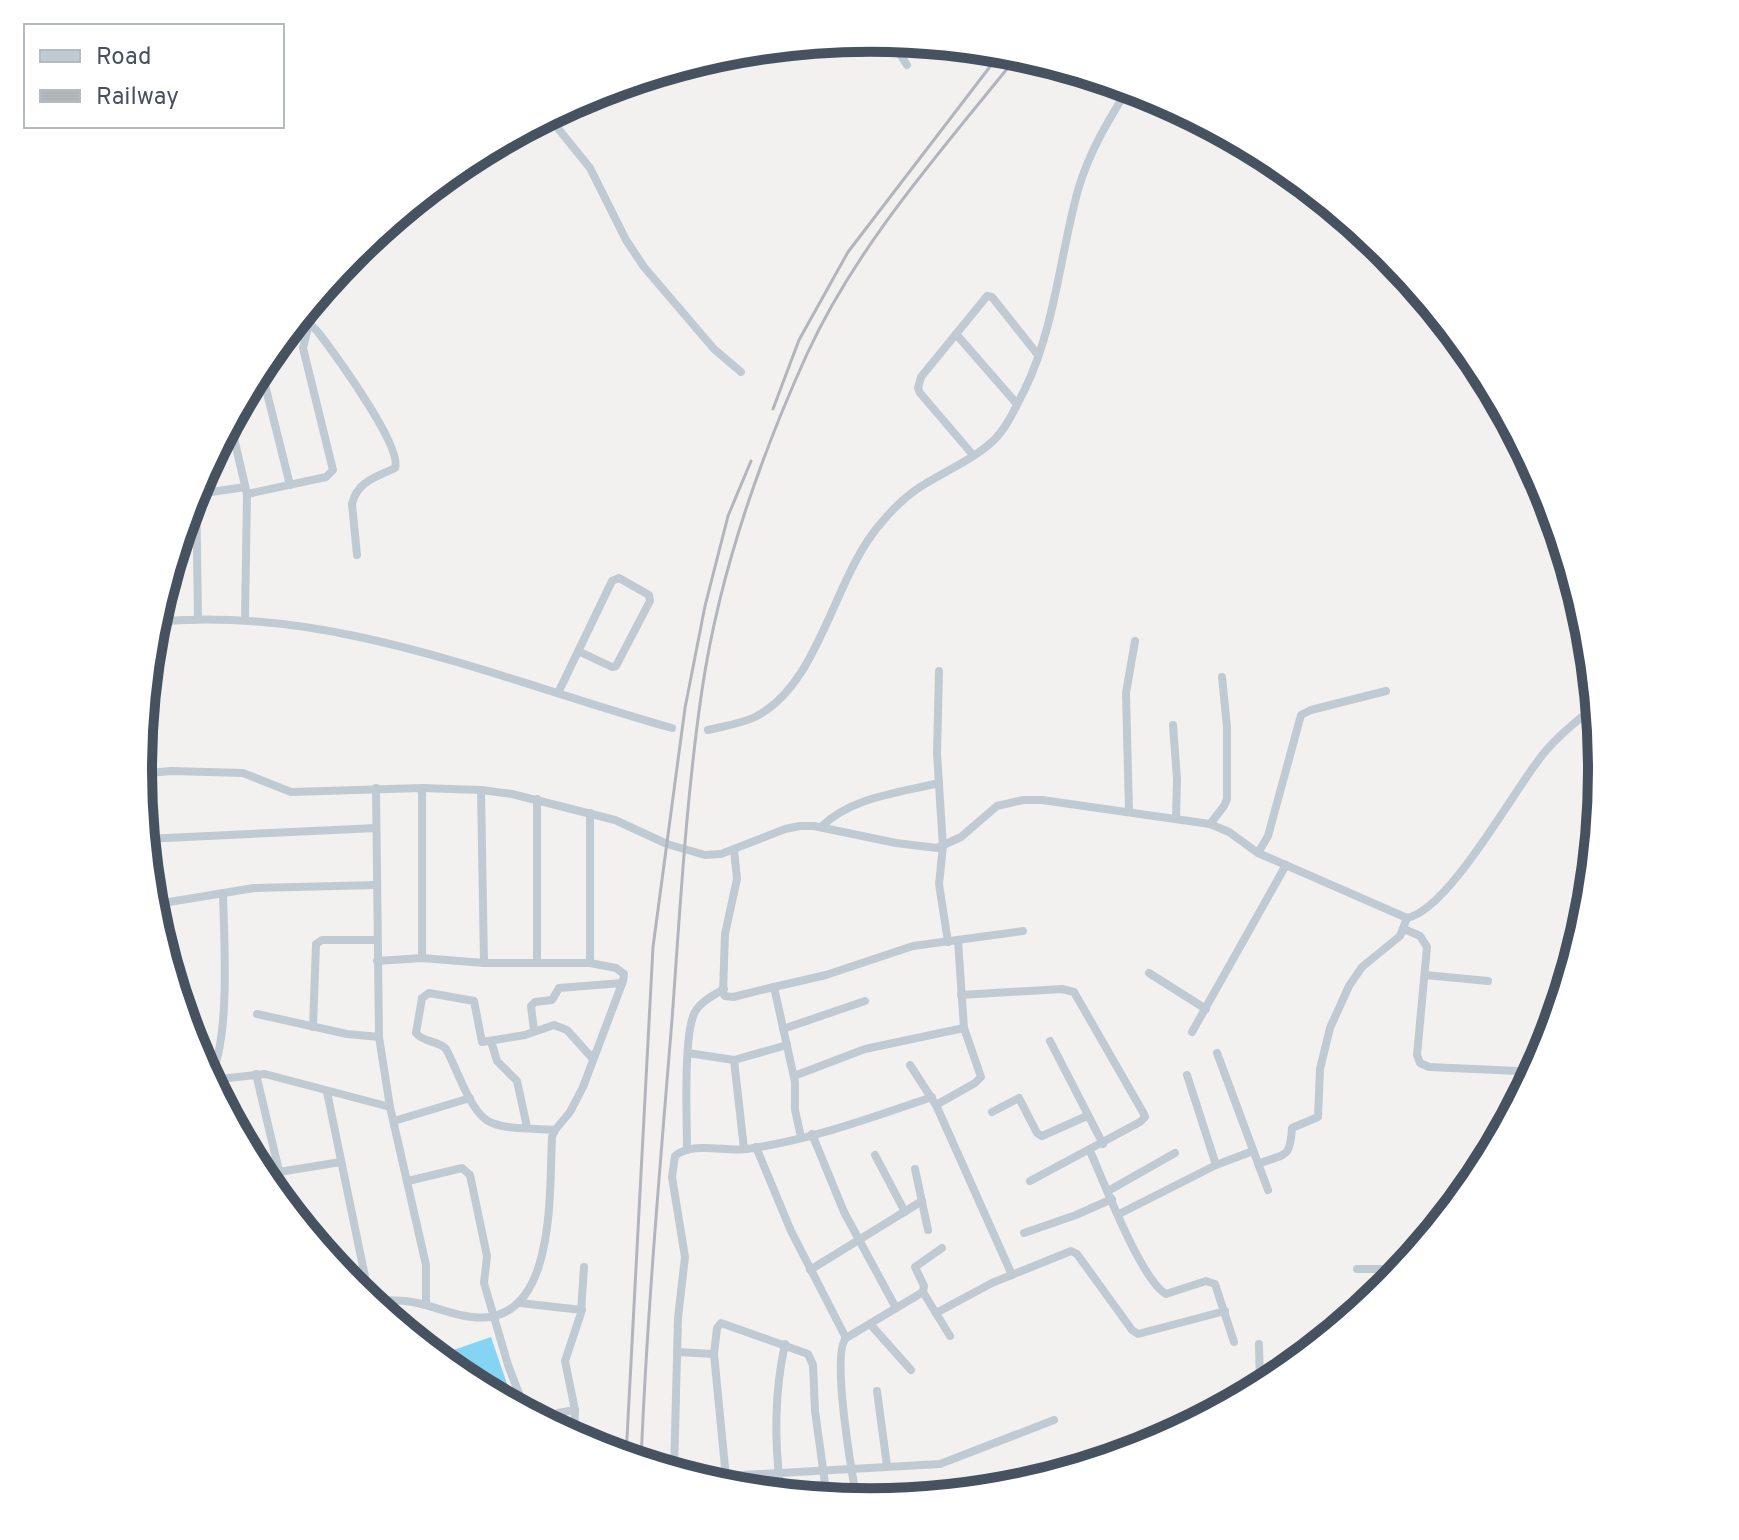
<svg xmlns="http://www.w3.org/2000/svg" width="1739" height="1540" font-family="Overpass,sans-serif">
<rect width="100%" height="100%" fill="#f3f1f0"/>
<path fill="#86d4f4" d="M491,1337L515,1407L462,1378L436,1356Z"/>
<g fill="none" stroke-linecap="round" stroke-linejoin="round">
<g stroke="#c0cad3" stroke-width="8">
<path d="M891,40L907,65"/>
<path d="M548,116L590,168L626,240L644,267L714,349L741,372"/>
<path d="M292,326L309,323L318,332C334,353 403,447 395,468C377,477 357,481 352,504L357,555"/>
<path d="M956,334L1017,404"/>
<path d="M260,365L290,485"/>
<path d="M230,421L247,494L245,619"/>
<path d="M973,455L920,393L918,388L921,377L987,296L992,297L1038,355"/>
<path d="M196,484L198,619"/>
<path d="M198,494L245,487"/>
<path d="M247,494L326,477L333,470L303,348L309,323L307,308"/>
<path d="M153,622C332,604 503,681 672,728"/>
<path d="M939,671L937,754L943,846L939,884L948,942"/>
<path d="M558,693L612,581L619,578L649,595L650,601L616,666L612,667L578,651"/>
<path d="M1173,725L1177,779L1176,819"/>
<path d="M708,730C724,726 740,724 755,717C821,684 833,576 882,522C892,510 904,498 917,489C942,472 972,461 994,440C1008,426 1016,406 1025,389C1055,327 1060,255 1078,190C1089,152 1108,121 1129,87"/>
<path d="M138,774L171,771L243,773L291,792L422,788L481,790L512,794L615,820L667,844L705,855L721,854L785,829L800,826H814L896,843L937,848L961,837L997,806L1023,800H1042L1210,824L1229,832L1258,853L1407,918C1450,909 1514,789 1544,753C1559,735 1576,721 1595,707"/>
<path d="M376,788L379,1037L390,1107L426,1265V1305"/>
<path d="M422,788V958"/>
<path d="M481,790L484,963"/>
<path d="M537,799V962"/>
<path d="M1129,812L1126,693L1135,641"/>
<path d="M590,813V963"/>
<path d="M1210,824L1224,806L1227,799V727L1222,677"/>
<path d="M821,827C852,797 898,793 939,783"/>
<path d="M144,839L376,828"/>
<path d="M734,850L737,879L725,934L723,993L725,996L733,997L774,987L795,1082V1110L801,1137"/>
<path d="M1258,853L1268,836L1301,715L1311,710L1386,691"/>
<path d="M151,905L254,888L377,885"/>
<path d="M1404,929L1420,936L1427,947L1417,1055L1420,1063L1429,1067L1518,1071"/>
<path d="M1149,973L1206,1009"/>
<path d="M1425,975L1488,981"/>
<path d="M774,987L826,975L913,946L1023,931"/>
<path d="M961,995L1062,989L1074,992L1144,1114L1145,1117L1140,1122L1030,1181"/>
<path d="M257,1014L347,1034L379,1037"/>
<path d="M313,1027L316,944L322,940H377"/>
<path d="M783,1029L865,1001"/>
<path d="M534,1031L531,1006L535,1002L552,1000L559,988L622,983"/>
<path d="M1192,1032L1286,865"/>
<path d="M491,1041L497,1061L517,1081L527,1127"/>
<path d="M1050,1041L1103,1144"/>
<path d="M688,1053L734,1060L787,1045"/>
<path d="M1217,1053L1268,1190"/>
<path d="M734,1060L744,1149"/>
<path d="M910,1065L936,1105L1012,1275"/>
<path d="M256,1074L288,1209"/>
<path d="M1187,1075L1216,1165"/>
<path d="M794,1076L865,1049L964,1028"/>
<path d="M209,1080C231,1041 224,940 223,893"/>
<path d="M210,1080L265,1074L390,1107"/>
<path d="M327,1092L370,1301"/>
<path d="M936,1105L975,1083L981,1077L964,1028L958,941"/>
<path d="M992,1112L1019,1098L1037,1133L1042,1136L1087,1116"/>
<path d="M394,1121L470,1098"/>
<path d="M555,1130C535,1128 510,1130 492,1123C471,1116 457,1068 446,1049C438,1040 424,1043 416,1033L422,998L429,993L474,1001L482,1042L525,1035L554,1025L567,1030L593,1059"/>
<path d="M812,1134L844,1212L896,1308"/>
<path d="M756,1147L791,1231L846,1338"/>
<path d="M687,1150C687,1122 683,1033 695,1012C700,1002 714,995 724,989"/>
<path d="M1090,1151C1104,1182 1141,1280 1166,1294L1206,1281L1215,1284L1234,1342"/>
<path d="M875,1155L905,1212"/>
<path d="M1258,1164C1286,1153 1290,1159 1292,1128L1318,1117L1320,1069L1330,1028L1349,986L1362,967L1400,936L1407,918"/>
<path d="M915,1169L928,1230"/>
<path d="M260,1175L341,1162"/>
<path d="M408,1181L462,1168L470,1175L487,1256L484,1283L508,1365L526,1412"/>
<path d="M1108,1191L1175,1153"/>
<path d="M1119,1214L1216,1165L1253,1151"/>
<path d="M1024,1233L1076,1215L1112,1199"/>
<path d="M1357,1269H1402"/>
<path d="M810,1270L922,1201"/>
<path d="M923,1292L950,1336"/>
<path d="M381,1300L386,1316"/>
<path d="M368,1301C382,1300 398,1299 412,1302C432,1305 451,1315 472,1317C557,1327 549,1193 552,1137L555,1130L570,1112L583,1087L623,981L624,974L616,968L590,963H484L422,958L377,961"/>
<path d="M520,1303L582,1310"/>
<path d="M936,1313L992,1283L1071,1251L1077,1254L1132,1330L1138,1334L1225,1311"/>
<path d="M870,1324L911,1370"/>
<path d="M1259,1344L1260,1388"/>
<path d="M677,1352L714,1354"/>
<path d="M877,1391L887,1466"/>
<path d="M544,1422L558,1413L575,1410"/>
<path d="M574,1438L575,1410L565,1361L581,1313L584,1267"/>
<path d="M674,1472L678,1318L685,1257L672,1177L675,1156C693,1141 725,1152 747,1149C810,1140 871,1118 932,1097"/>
<path d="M726,1476L940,1464L1054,1420"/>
<path d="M727,1488L714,1354L717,1328L721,1323L808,1354L813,1365L815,1411L827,1498"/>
<path d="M781,1493C774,1442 774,1394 785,1344"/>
<path d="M857,1501C852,1474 831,1354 846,1338L923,1292L924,1286L915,1267L942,1248"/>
</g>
<g stroke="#b2b5bb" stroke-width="3">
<path d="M773,409L799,340L848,252L1002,51"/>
<path d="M626,1457L653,947L685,708L705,606L728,516L751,461"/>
<path d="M641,1462C647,1314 660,1167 672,1020C680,910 686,799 702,690C719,575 759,460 807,354C858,243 943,149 1019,54"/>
</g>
</g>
<path d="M0 0H1739V1540H0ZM152 770a718 718 0 1 1 1436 0a718 718 0 1 1-1436 0Z" fill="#fff" fill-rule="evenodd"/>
<path fill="none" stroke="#475260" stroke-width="10" d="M152 770a718 718 0 1 1 1436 0a718 718 0 1 1-1436 0Z"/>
<rect x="24" y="24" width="260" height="104" fill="#ffffff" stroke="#b5babf" stroke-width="2"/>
<rect x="40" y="50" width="40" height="12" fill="#c0cad3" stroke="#b5babf" stroke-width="2"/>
<text x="96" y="64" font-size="24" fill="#475260">Road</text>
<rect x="40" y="90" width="40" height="12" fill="#b2b5bb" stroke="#b5babf" stroke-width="2"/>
<text x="96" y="104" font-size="24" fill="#475260">Railway</text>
</svg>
